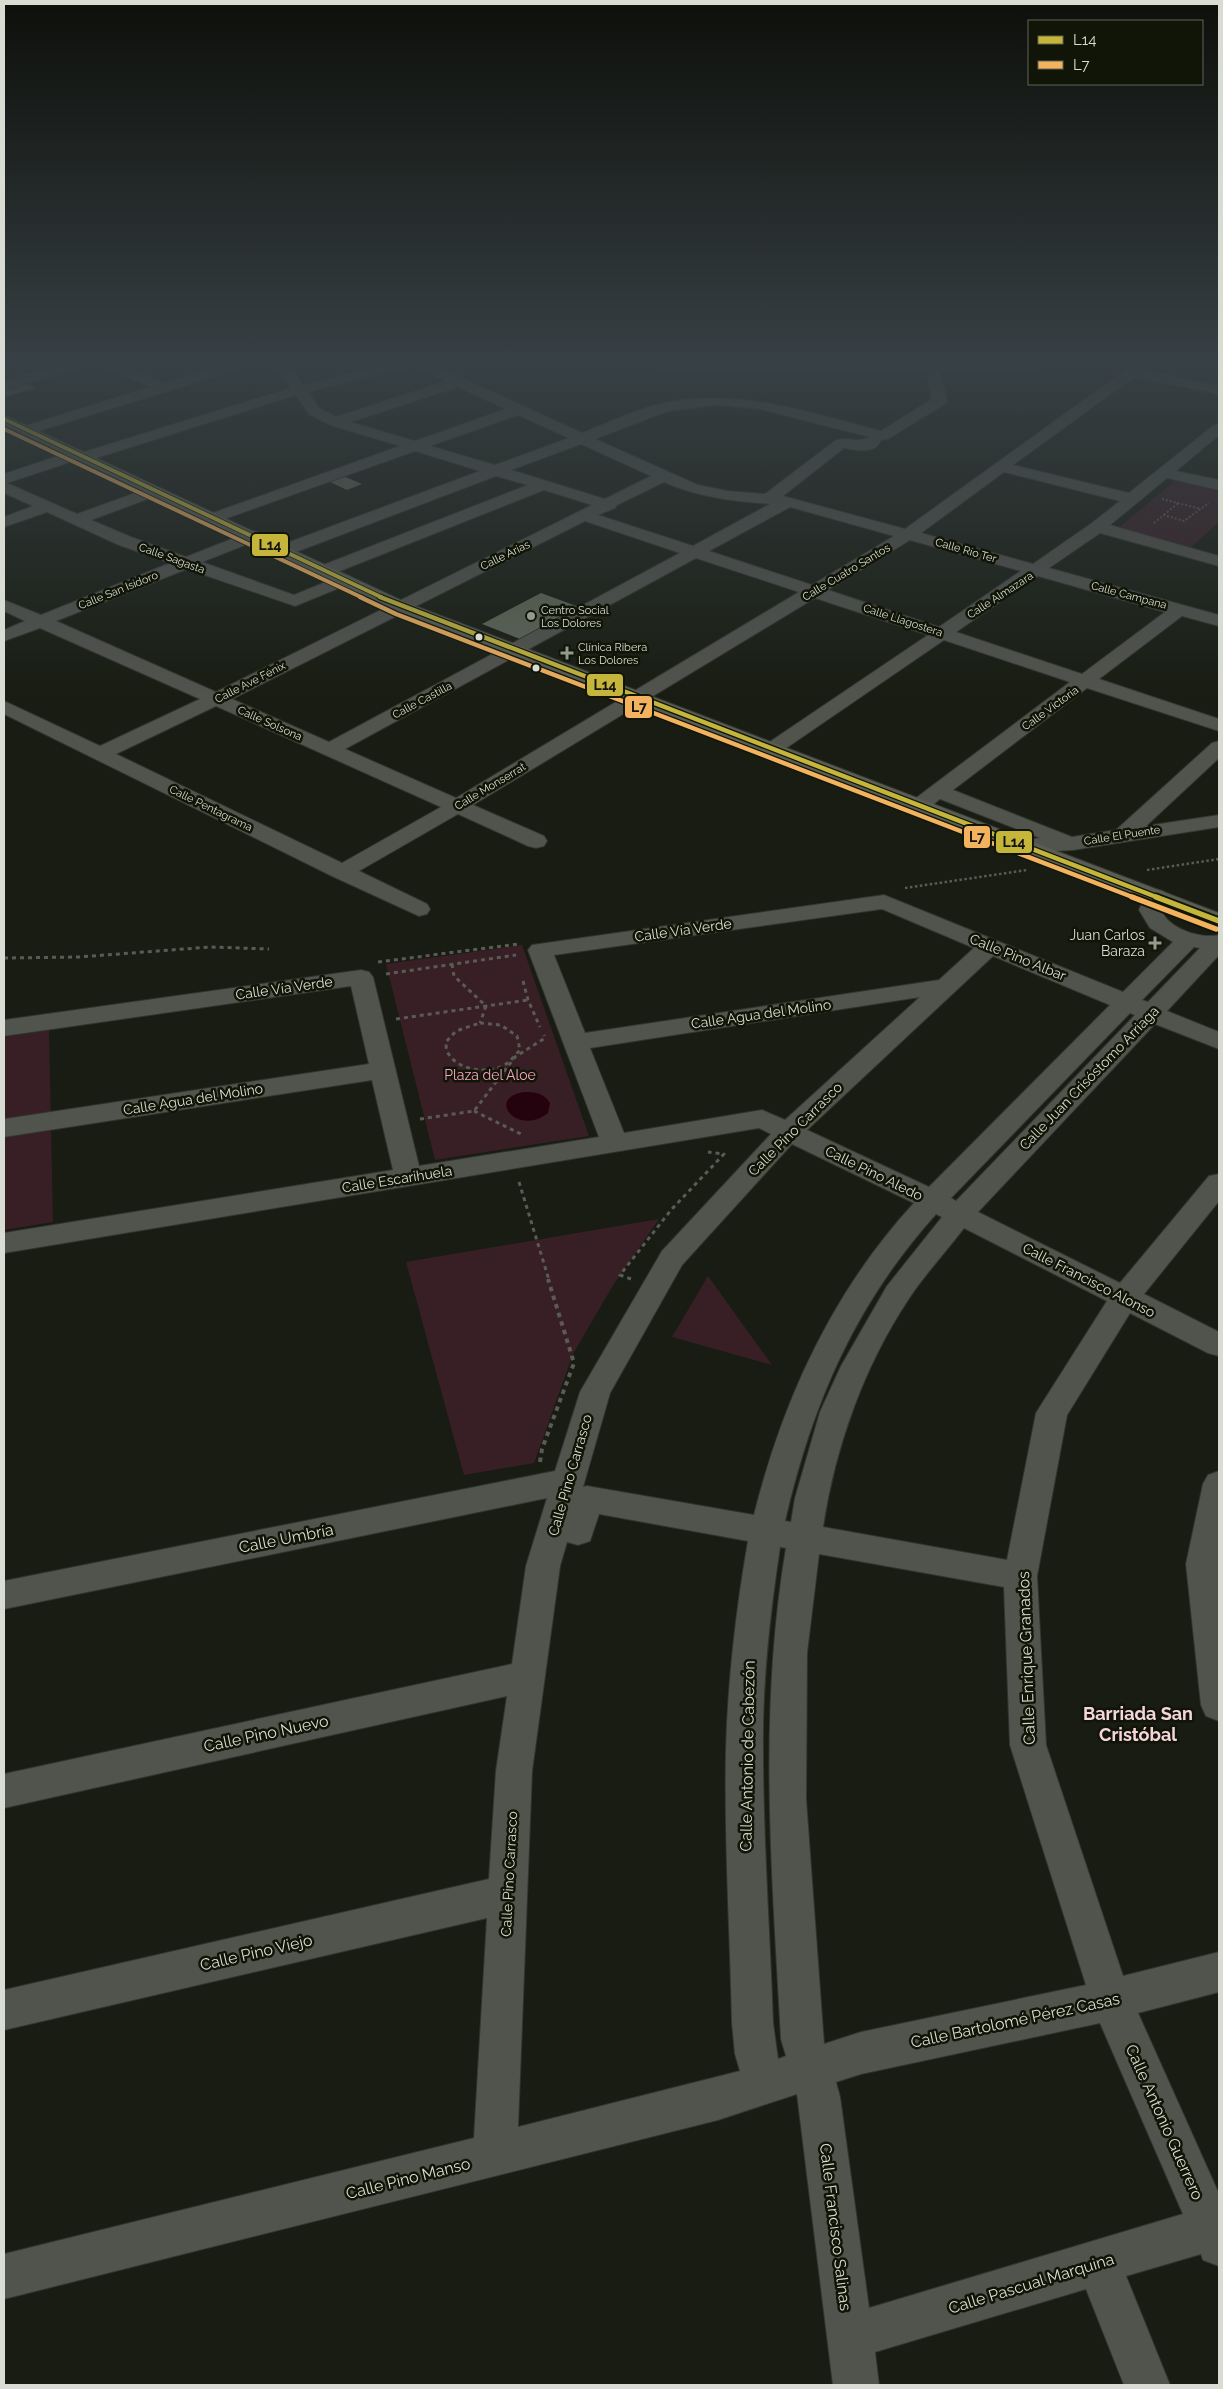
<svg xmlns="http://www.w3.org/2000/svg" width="1223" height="2389" font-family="Raleway,sans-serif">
<rect width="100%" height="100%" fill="#181c12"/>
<g fill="#381f26">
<path d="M1176,480L1219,491V522L1191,547L1117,529Z"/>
<path d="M522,945L589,1136L435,1160L386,964Z"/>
<path d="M49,1030L53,1222L4,1230V1037Z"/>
<path d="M659,1219L612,1287L573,1354L534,1463L464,1475L406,1262Z"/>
<path d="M708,1276L772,1365L672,1337Z"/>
</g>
<path fill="#24030e" d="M524,1092C535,1092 544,1093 550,1103L548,1113C518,1137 485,1098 524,1092Z"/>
<g fill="#5e6556">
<path d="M24,382L36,388L4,397V388Z"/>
<path d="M341,475L362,484L347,490L326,480Z"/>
<path d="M541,593L579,607L520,639L482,624Z"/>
</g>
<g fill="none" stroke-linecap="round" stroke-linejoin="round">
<g stroke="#32342e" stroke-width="2">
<g id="minor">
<path d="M66,363H88L86,366L4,390V382Z"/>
<path d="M99,363H118L164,383L229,363H251L249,366L32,433H22L20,430L22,427L150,387L101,366Z"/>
<path d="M274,363H288L303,385L392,363H429L582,433C608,423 638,408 664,403C742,388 807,412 881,431L932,399L926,372L573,367L566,363H1038L1040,369L1033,373L940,372L947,401L945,404L888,439L881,440C876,455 856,450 844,448L783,496L905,529L1135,363H1151L1143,370L1219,386V394L1134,377L1013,465L1129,493L1214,425L1219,424V435L1176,471L1219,480V490L1167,478L1110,525L1219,556V566L1100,533L1049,568L1219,615V626L1182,616L1099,679L1219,719V731L1087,688L953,790L1072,837L1116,830L1212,743L1219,741V758L1146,826L1219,815V827L1073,850L1024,853L1016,851L1013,846L1016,841L1040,838L940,799C930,807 924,813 912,809L908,805L912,801L1070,682L944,640L779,753L772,755L765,753L762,749L765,745L928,635L815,598L473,805L544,836L547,841L544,846L536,848L528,846L458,814L359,871L427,904L430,909L427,914L419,916L334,877L4,714V701L100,746L200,699L40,628L4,641V630L25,621L4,611V600L41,615L170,563L119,545L47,512L4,527V517L33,506L4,493V474L73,451L78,449L84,452L291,388ZM413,366L446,381L336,417L319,408L308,392ZM458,387L506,409L415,441L350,422ZM296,395L309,414L330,425L400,446L207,515L205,518L207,521H219L415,451L480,471L276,547L274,551L276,555H288L496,476L528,485L318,567L315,571L318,575H330L544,490L592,505L216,692L56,621L187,569L295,606L349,584L352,580L349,576L343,575L294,595L202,562L258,540L260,536L258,532L252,531L186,557L131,537L91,520L161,494L163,491L161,488H149L77,514L7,483L79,459L85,462L90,460ZM717,405L760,409L870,437C855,444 850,436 836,440L765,494L728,491L698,485L595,439L668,411ZM518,415L569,438L495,465L430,446ZM581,444L651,476L605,499L511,470ZM1004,472L1120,501L1092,523L1033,564L921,533ZM664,482C698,497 732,501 770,504L693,546L598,515L615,508L617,505ZM790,507L894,536L812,585L709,551ZM585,521L680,553L329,742L232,699ZM910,540L1021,571L939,627L828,590ZM696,558L799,592L456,798L345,749ZM1038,576L1165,612L1082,674L956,632ZM216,706L441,807L342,863L116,754Z"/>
<path d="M1155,889L1163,891L1166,896L1161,910C1169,929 1200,939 1219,935V955L1167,1011L1219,1032V1049L1155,1024L978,1212L1120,1283L1209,1176L1219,1174V1201L1144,1294L1219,1332V1356L1208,1353L1130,1313L1067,1415L1037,1576L1046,1745L1123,1976L1219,1952V1992L1138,2013L1219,2194V2266L1203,2260L1201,2254L1126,2276L1170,2385H1124L1086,2289L875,2352L879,2385H833L797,2094L718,2120L4,2299V2254L474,2138L487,1918L4,2030V1990L489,1879L496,1771L507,1696L4,1808V1774L512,1664L526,1566L547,1498L4,1609V1581L555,1471L580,1392L662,1251L771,1134L759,1128L4,1253V1233L393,1170L372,1080L4,1137V1119L369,1064L351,986L4,1036V1020L361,970L369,972L373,977L419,1166L599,1137L528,950L532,945L884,895L1123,992L1173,942L1150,928L1139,910L1147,891ZM882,909L974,948L939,980L585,1033L554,955ZM1194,947L1200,948L1148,1002L1142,1000ZM993,956L1110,1005L929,1187L807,1130ZM920,997L785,1120L762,1110L624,1133L590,1048ZM1130,1013L1135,1015L956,1201L951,1198ZM792,1144L914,1203C833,1291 783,1399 754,1515L587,1486L583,1487L610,1393L682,1265ZM936,1214L942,1217L887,1286L841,1366L820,1412L795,1498L791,1522L785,1521C812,1404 855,1304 936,1214ZM964,1228L1107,1301L1036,1413L1007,1560L823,1527C835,1448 863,1368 908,1300C924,1275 946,1252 964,1228ZM599,1514L748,1541C736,1610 728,1679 726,1749C724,1840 730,1931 732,2023L735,2054L740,2071L518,2127L532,1771L560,1566L567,1542L578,1545L590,1541ZM780,1547L786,1548C758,1714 772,1872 781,2039L786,2056L778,2059L773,2023C770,1932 763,1841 763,1750C762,1682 770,1614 780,1547ZM819,1554L1004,1587L1010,1745L1086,1985L861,2032L824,2044L806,1799L807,1653ZM1100,2023L1183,2214L869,2308L840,2097L836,2082L861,2074Z"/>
<path d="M1219,1471V1721L1206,1716L1201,1705L1186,1564L1203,1484L1208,1475Z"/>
</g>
</g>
<g stroke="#32342e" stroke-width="2">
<path id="major" d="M4,415L405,602L1219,913V928L393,610L4,425Z"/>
</g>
<g stroke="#595b54" stroke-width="2" stroke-dasharray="2 2" stroke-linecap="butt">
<path d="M1162,499L1201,509"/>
<path d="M1164,515L1178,503"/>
<path d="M1154,523L1164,515L1184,521L1209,503"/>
</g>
<g stroke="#595b54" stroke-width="2.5" stroke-dasharray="2.5 2.5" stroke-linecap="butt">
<path d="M1147,870L1219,859"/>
<path d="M905,888L1027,870"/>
</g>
<g stroke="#595b54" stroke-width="3" stroke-dasharray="4 4" stroke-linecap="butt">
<path d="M4,958L79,957L210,947L269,949"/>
<path d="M378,962L518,944"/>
<path d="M452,964L454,976L486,1006L480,1023"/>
<path d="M386,974L516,955"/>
<path d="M523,981L528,1000L540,1027"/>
<path d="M396,1019L528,1000"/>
<path d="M480,1023L501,1025L517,1036L520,1050C516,1054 511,1061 506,1064C490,1075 458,1071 448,1053C446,1050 446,1045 446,1042L456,1031Z"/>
<path d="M474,1111L523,1135"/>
<path d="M420,1119L474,1111L515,1057L545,1038L544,1035"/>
<path d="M519,1182L549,1280"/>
<path d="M631,1279L620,1275L671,1210L724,1154L708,1152"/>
</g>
<path stroke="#595b54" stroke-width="4" stroke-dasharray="4.5 4.5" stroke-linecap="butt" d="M540,1462L542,1449L574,1363L548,1279"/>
<use href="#minor" fill="#51534d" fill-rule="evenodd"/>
<use href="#major" fill="#595d52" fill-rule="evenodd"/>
<g stroke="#101507" stroke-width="5.5">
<path id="bus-1-far2" d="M4,419L383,598"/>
</g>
<g stroke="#101507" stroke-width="7">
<path id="bus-1-far1" d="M380,597L1159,898"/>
</g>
<g stroke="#101507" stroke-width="9">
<path id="bus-1" d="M1156,897L1219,921"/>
</g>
<g stroke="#101507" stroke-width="5.5">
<path id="bus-2-far2" d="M4,429L363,598"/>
</g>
<g stroke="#101507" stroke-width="7">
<path id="bus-2-far1" d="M360,597L396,614L1135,898"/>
</g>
<g stroke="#101507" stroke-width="9">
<path id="bus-2" d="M1132,897L1216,929"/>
</g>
<use href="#bus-1-far2" stroke="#c5b63b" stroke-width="4"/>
<use href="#bus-1-far1" stroke="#c5b63b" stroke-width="4.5"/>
<use href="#bus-1" stroke="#c5b63b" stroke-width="5.5"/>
<use href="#bus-2-far2" stroke="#f2b25e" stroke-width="4"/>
<use href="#bus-2-far1" stroke="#f2b25e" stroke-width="4.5"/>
<use href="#bus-2" stroke="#f2b25e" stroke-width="5.5"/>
</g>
<linearGradient id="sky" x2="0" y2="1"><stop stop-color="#0d0f0a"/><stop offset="0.52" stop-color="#374044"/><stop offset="1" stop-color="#374044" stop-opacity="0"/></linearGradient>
<rect width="1223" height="698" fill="url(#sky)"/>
<g fill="#95998f" stroke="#101507" stroke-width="2">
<circle cx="531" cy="616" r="5"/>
<path d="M564.5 645.5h5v5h5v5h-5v5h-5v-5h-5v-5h5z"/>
<path d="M1152.5 935.5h5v5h5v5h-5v5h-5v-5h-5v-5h5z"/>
</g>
<g fill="#d8dcd2" stroke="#101507" stroke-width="2">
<circle cx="479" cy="637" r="4.5"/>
<circle cx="536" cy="668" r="4.5"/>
</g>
<g text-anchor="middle" stroke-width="5" stroke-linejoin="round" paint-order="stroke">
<g font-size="11" fill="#d8dcd2" stroke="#101507">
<text transform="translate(966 550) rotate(16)" y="4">Calle Río Ter</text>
<text transform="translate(505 555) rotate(-26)" y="4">Calle Arias</text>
<text transform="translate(172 558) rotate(20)" y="4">Calle Sagasta</text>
<text transform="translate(846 572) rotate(-31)" y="4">Calle Cuatro Santos</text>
<text transform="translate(118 590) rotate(-22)" y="4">Calle San Isidoro</text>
<text transform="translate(1000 595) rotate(-33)" y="4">Calle Almazara</text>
<text transform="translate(1129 595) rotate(15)" y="4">Calle Campana</text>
<text transform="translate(903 620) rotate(18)" y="4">Calle Llagostera</text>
<text transform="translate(250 682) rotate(-27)" y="4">Calle Ave Fénix</text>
<text transform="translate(422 700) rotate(-28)" y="4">Calle Castilla</text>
<text transform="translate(1050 708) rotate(-36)" y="4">Calle Victoria</text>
<text transform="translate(270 723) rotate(24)" y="4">Calle Solsona</text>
<text transform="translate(490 786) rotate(-31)" y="4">Calle Monserrat</text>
<text transform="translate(211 808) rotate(26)" y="4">Calle Pentagrama</text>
<text transform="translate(1122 835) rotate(-9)" y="4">Calle El Puente</text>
</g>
<g font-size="11" fill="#d8dcd2" stroke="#101507" text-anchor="start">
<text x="541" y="614">Centro Social<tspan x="541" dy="13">Los Dolores</tspan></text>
<text x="578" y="651">Clínica Ribera<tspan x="578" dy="13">Los Dolores</tspan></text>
</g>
<g font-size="14" fill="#d8dcd2" stroke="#101507">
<text transform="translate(683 930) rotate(-8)" y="5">Calle Vía Verde</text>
<text transform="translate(1018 957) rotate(22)" y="5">Calle Pino Albar</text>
<text transform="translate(284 988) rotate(-8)" y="5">Calle Vía Verde</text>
<text transform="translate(761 1014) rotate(-8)" y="5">Calle Agua del Molino</text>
<text transform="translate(1089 1078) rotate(-46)" y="5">Calle Juan Crisóstomo Arriaga</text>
<text transform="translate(193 1099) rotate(-9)" y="5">Calle Agua del Molino</text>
<text transform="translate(795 1129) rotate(-45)" y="5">Calle Pino Carrasco</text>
<text transform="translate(874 1173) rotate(26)" y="5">Calle Pino Aledo</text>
<text transform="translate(397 1179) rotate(-9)" y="5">Calle Escarihuela</text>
<text transform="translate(1089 1280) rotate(27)" y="5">Calle Francisco Alonso</text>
<text transform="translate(570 1475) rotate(-74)" y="5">Calle Pino Carrasco</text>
<text transform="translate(509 1874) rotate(-87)" y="5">Calle Pino Carrasco</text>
</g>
<g font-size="14" fill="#d8dcd2" stroke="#101507" text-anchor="end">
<text x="1145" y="940">Juan Carlos<tspan x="1145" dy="16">Baraza</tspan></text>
</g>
<g font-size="14" fill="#faa4bf" stroke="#101507">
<text x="490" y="1080">Plaza del Aloe</text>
</g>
<g font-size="16" fill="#d8dcd2" stroke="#101507">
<text transform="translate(286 1538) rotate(-11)" y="6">Calle Umbría</text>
<text transform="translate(1026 1658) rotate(-92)" y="6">Calle Enrique Granados</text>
<text transform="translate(266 1733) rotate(-12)" y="6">Calle Pino Nuevo</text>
<text transform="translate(747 1756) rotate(-89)" y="6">Calle Antonio de Cabezón</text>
<text transform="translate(256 1952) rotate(-13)" y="6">Calle Pino Viejo</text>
<text transform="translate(1015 2020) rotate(-12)" y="6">Calle Bartolomé Pérez Casas</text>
<text transform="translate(1165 2122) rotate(66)" y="6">Calle Antonio Guerrero</text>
<text transform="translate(408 2178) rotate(-14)" y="6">Calle Pino Manso</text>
<text transform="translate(836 2227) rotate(83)" y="6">Calle Francisco Salinas</text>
<text transform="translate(1031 2283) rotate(-17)" y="6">Calle Pascual Marquina</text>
</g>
<g font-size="18" font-weight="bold" fill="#f7d5de" stroke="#101507">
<text x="1138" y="1720">Barriada San<tspan x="1138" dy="21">Cristóbal</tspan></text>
</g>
</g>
<g stroke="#101507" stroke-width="2">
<rect x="251" y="533" width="38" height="24" rx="5" fill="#c5b63b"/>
<rect x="586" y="673" width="38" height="24" rx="5" fill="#c5b63b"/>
<rect x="624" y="695" width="29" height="24" rx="5" fill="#f2b25e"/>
<rect x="963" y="825" width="28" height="24" rx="5" fill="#f2b25e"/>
<rect x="995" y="830" width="38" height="24" rx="5" fill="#c5b63b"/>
</g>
<g font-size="14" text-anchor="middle" font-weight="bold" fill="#111">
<text x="270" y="550">L14</text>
<text x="605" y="690">L14</text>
<text x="639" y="712">L7</text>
<text x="977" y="842">L7</text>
<text x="1014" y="847">L14</text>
</g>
<rect width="1223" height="2389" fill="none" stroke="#d8dcd2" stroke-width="10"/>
<rect x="1028" y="20" width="175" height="65" fill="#101507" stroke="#606558"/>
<rect x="1038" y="36" width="25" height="8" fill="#c5b63b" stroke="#606558"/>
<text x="1073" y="45" font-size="15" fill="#d8dcd2">L14</text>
<rect x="1038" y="61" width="25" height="8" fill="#f2b25e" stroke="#606558"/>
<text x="1073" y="70" font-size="15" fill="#d8dcd2">L7</text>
</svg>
